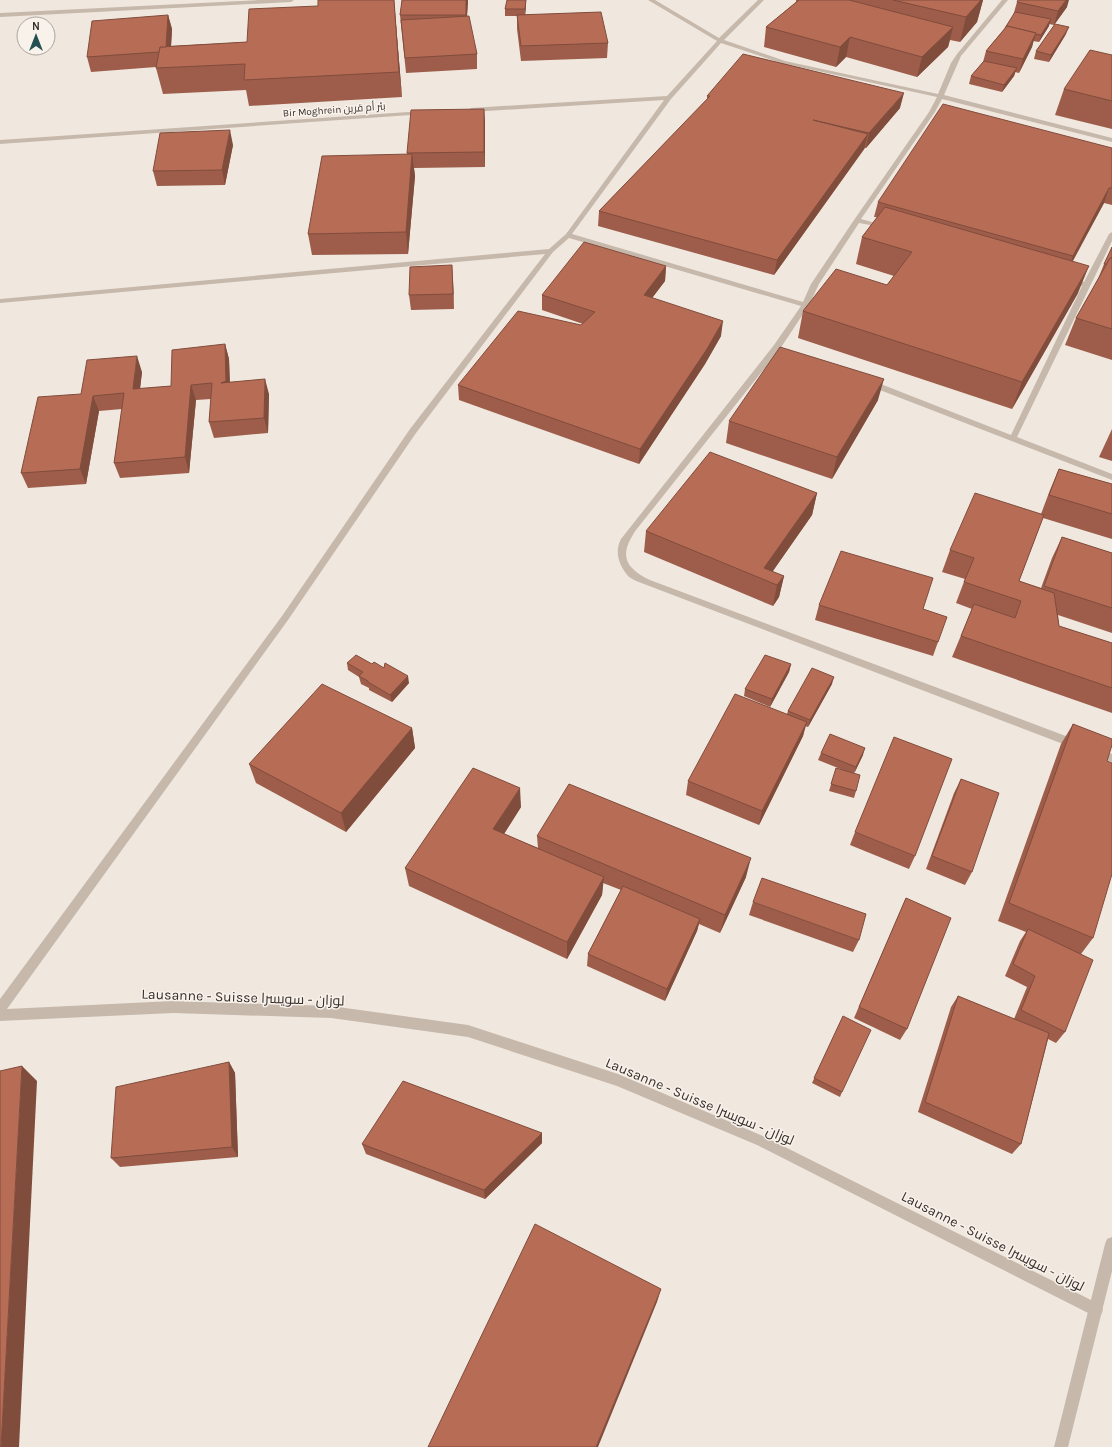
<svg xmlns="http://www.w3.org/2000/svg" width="1112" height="1447" font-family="Karla,Cairo,sans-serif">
<rect width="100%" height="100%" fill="#f0e8df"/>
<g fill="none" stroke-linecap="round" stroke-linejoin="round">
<g fill="#c7b8ac" fill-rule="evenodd">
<path d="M259,0H294L291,2L0,17V13Z"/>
<path d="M648,0H655L719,38L758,0H764L724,40L785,61L938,94L951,63L957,54L1002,0H1008L961,56L944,95L1112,138V142L942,99L935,112L861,219L886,226V228L859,223L819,284L809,305L780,349L636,530C619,555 624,567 650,580L1079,741L1080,744L1079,747H1071L644,584C639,582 633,580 629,577C619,566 614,552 621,539L774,345L801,306L569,238L553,252L416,433L288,620L7,1009L173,1001L331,1006L468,1025L618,1074L765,1137L1101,1305L1103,1310L1101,1315L1096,1317L757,1145L617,1086L468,1037L331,1018L173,1013L0,1021V999L282,616L410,429L545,254L0,303V299L549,249L566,234L664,100L471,112L468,110L471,108L667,96L717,41ZM721,43L781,63L937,97L929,112L854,220L811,284L803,302L572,234L671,99Z"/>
<path d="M423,111L426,113L425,114L0,144V140Z"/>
<path d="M1112,232V241L1017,437L1112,474V480L867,385L866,383L870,381H873L1011,435L1082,286L1065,280L1069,278L1084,282L1109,234Z"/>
<path d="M1096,748L1112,754V762L1092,755L1091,752L1092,749Z"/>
</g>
<path fill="#c7b8ac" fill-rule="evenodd" d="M1112,1237V1271L1068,1447H1054L1105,1244L1107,1239Z"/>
</g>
<g fill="#9d5d4a">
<path d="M394,0L402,97L249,106L246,90L163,94L156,68V67L91,72L87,57L168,15L172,29L171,46L247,42L318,6Z"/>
<path d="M402,0H468L467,16L477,54V69L406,73L400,15Z"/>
<path d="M526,0L525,14L608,43L607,58L521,61L517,29V16H505V9Z"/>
<path d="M796,0H983L977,22L960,42L950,40L948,47L917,77L846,57L836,67L764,47L766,27L796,2Z"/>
<path d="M1017,2L1067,7L1054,25L1049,24V26L1039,42L1033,41L1032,47L1019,73L1015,72L1014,76L1002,92L969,84L971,76L983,62L986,51L1005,28L1013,16Z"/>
<path d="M1066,34L1049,62L1034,59L1036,51Z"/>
<path d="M1112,55V129L1055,115L1064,89Z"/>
<path d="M707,96L900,108L866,148H865L774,275L598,226L599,211L707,100Z"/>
<path d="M484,109L485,124V167L414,168L415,176L408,254L312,255L308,234L407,154V153Z"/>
<path d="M233,145L225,185L157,186L153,171Z"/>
<path d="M1112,148V205L1104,203L1073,261L1078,293L1012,409L798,338L803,311L887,285L894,276L856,264L862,237L877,217H874L878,202Z"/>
<path d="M1112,247V360L1065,345L1076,318L1098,279L1104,264Z"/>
<path d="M666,266L665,281L652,298L721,336L705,364L639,464L459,400L458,385L581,325L583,324L542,310V295Z"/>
<path d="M453,281L454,309L411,310L409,295Z"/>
<path d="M225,344L229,359L230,382L269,394L268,433L214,438L209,422L211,399L196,400L189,473L120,478L114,463L122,409L99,411L86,484L28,488L21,473L81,394L142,372L140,389L171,386Z"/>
<path d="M878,400L832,479L726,443L729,421Z"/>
<path d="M1112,429V461L1099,457Z"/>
<path d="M1059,469L1112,484V539L1043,518L1019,581L1041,588L1052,558L1062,537L1112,553V633L1058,615L1059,626L1112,643V713L952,657L972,609L956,603L965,579L942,572L950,550L1041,514L1050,490Z"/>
<path d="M817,493L812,515L772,572L784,576L779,597L773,606L644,552L646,531Z"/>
<path d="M819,605L923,609L938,642L933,656L815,620Z"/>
<path d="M347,663L372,664L409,683L392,702L369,690V688L361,684L359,677L348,670Z"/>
<path d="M791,664L789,672L770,707L744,696L745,689Z"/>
<path d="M832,684L808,727L805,726L803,736L759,825L686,795L688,781L787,714L788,711Z"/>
<path d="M1073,724L1107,761L1093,938L1081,954L1065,1032L1056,1043L1048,1039L1021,1144L1012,1154L918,1112L951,1007L958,996L1014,1019L1027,987L1005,976L1020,941L1026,932L998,921L1061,744Z"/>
<path d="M412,728L415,748L346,832L256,783L249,764Z"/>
<path d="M821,753L863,755L854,773L856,791L854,798L829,791L836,768L848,772L818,760Z"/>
<path d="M961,779L972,872L965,885L926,869L954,793Z"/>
<path d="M521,807L504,834L538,848L537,836L746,877L720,933L699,924L697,931L665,1001L587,966L588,954L621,890L603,883L602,895L567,959L409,886L405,868Z"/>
<path d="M855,832L915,856L909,869L850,845Z"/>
<path d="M906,898L907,1029L900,1040L854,1018Z"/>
<path d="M753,902L859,940L853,952L749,915Z"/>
<path d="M843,1016L842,1092L840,1097L812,1083Z"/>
<path d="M229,1062L235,1073L238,1157L120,1167L111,1158Z"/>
<path d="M542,1133V1143L485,1199L366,1154L362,1144Z"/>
</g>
<g fill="#804c3c">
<path d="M394,0L395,12L402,97L399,72Z"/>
<path d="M466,0H468V2L466,29Z"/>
<path d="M526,0V8L525,16V9Z"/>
<path d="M981,0H983L977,22L960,42L966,17Z"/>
<path d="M1066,0H1069L1067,7L1054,25L1058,11Z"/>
<path d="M168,15L172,29L170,65L166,51Z"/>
<path d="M1051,19L1049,26L1039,42L1041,35Z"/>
<path d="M953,27L948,47L917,77L922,57Z"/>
<path d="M1069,27L1066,34L1049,62L1051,55Z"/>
<path d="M1036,33L1032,47L1019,73L1023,59Z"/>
<path d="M850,37L846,57L836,67L840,47Z"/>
<path d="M1017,68L1014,76L1002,92L1004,85Z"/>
<path d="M904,93L900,108L866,148L869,133Z"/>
<path d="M484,109L485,124V167L484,152Z"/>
<path d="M230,130L233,145L225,185L222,170Z"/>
<path d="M868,134L864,149L774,275L777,260Z"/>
<path d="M412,154L415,176L408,254L406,232Z"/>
<path d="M1109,188L1104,203L1067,271L1073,256Z"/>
<path d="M452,265L453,281L454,309L453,294Z"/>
<path d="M666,266L665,281L643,310L644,295Z"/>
<path d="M1089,266L1078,293L1012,409L1022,382Z"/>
<path d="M723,321L721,336L705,364L639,464L640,449Z"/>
<path d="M225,344L229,359L230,396L221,383Z"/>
<path d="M137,356L142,372L138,405L133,389Z"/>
<path d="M265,379L269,394L268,433L264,418Z"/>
<path d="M884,379L878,400L832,479L837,457Z"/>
<path d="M191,385L196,400L189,473L185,457Z"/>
<path d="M93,396L99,411L86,484L80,469Z"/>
<path d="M817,493L812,515L766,581L764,568Z"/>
<path d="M784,576L779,597L773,606L777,585Z"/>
<path d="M791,664L789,672L770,707L772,699Z"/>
<path d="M408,676L409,683L392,702L390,695Z"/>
<path d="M834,677L832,684L808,727L810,720Z"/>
<path d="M807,722L803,736L759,825L762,811Z"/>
<path d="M412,728L415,748L346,832L341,813Z"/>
<path d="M865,748L863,755L854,774L856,767Z"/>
<path d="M520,788L521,807L495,848L493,829Z"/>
<path d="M751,858L746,877L720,933L725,915Z"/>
<path d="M604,877L602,895L567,959V942Z"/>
<path d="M700,919L697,931L665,1001L667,989Z"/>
<path d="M229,1062L235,1073L238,1157L232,1147Z"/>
<path d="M22,1066L37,1081L19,1447H1Z"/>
<path d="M542,1133V1143L485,1199L484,1190Z"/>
<path d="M661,1289L657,1302L598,1447H596Z"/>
</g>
<g fill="#b76c56" stroke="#804c3c">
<path d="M318,0H394L399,72L244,80L245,64L156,68L160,47L247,42L249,9L318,6Z"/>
<path d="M402,0H466V15H400Z"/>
<path d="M507,0H526L525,9H505Z"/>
<path d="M799,0H849L953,27L922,57L850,37L840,47L766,27Z"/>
<path d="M893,0H981L966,17Z"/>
<path d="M1018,0H1066L1058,11L1017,2Z"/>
<path d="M601,12L608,43L521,46L517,15Z"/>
<path d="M1015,12L1051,19L1041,35L1035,34L1036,33L1007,26L1005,28Z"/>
<path d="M168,15L166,47H160L159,52L87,57L92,21Z"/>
<path d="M469,16L477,54L405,58L401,20Z"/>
<path d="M1055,24L1069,27L1051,55L1036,51Z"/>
<path d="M1007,26L1036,33L1023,59L986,51Z"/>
<path d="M1090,50L1112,55V101L1064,89Z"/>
<path d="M743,54L904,93L869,133L813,120L868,134L777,260L599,211L710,96H707Z"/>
<path d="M984,61L1017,68L1004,85L971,76Z"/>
<path d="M943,104L1112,148V188H1109L1073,256L878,202Z"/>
<path d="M484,109V152L407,153L411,110Z"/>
<path d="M230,130L222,170L153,171L160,133Z"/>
<path d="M412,154L406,232L308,234L322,156Z"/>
<path d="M885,207L1089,266L1022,382L803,311L836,269L887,285L912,252L862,237Z"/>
<path d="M584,242L666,266L644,295L723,321L707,349L640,449L458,385L518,311L581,325L595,312L542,295Z"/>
<path d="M1112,247V258H1110L1107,264H1104Z"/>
<path d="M1110,258H1112V329L1076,318Z"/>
<path d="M452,265L453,294L409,295L410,267Z"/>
<path d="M225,344L226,381L221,383L265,379L264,418L209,422L212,383L191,385L185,457L114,463L124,393L93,396L80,469L21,473L38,397L81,394L87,360L137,356L133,389L171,386L172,350Z"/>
<path d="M780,347L884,379L837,457L729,421Z"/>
<path d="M710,452L817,493L764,568L784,576L777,585L646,531Z"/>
<path d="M1059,469L1112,484V514L1049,495Z"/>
<path d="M975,493L1044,515L1019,581L1054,593L1059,626L1112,643V688L961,636L974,604L1015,618L1021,601L964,582L974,558L950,550Z"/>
<path d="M1062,537L1112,553V608L1044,586Z"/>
<path d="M841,551L933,578L923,609L947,617L938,642L819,605Z"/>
<path d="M356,655L372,664L374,662L384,668L385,663L408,676L390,695L368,682V681L359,676L363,672L347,663Z"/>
<path d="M765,655L791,664L772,699L745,689Z"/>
<path d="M812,668L834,677L810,720L788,711Z"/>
<path d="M322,684L412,728L341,813L249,764Z"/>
<path d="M735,694L807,722L762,811L688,781Z"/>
<path d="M1073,724L1112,739V745L1107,761L1112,763V874L1093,938L1009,903Z"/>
<path d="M830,734L865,748L856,767L821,753Z"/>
<path d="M894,737L952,759L915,856L855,832Z"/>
<path d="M473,768L520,788L493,829L604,877L567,942L405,868Z"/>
<path d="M836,768L860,775L856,791L831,784Z"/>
<path d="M961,779L999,793L972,872L932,856Z"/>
<path d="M569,784L751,858L725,915L537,836Z"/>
<path d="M762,878L866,914L859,940L753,902Z"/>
<path d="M623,886L700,919L667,989L588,954Z"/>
<path d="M906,898L951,918L907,1029L859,1007Z"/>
<path d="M1028,929L1093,960L1065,1032L1021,1010L1035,976L1013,964Z"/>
<path d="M958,996L1049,1033L1021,1144L925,1102Z"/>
<path d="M843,1016L871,1030L842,1092L814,1078Z"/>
<path d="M229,1062L232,1147L111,1158L116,1087Z"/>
<path d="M22,1066L1,1447H0V1071Z"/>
<path d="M403,1081L542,1133L484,1190L362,1144Z"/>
<path d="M535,1224L661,1289L596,1447H428Z"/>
</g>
<g text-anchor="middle" stroke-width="3" stroke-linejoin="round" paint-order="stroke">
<g font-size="10" fill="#362e2a" stroke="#f8f2eb">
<text transform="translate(334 109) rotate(-4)" y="4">Bir Moghrein بئر أم قرين</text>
</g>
<g font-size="14" fill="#362e2a" stroke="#f8f2eb">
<text transform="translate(243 997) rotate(2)" y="5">Lausanne - Suisse لوزان - سويسرا</text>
<text transform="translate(700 1101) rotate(23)" y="5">Lausanne - Suisse لوزان - سويسرا</text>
<text transform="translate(993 1241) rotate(27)" y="5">Lausanne - Suisse لوزان - سويسرا</text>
</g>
</g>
<g transform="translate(36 36)"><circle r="19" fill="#f8f2eb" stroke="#aaa49e"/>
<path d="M0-3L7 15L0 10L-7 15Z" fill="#255052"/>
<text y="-6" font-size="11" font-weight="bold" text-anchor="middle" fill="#362e2a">N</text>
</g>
</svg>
